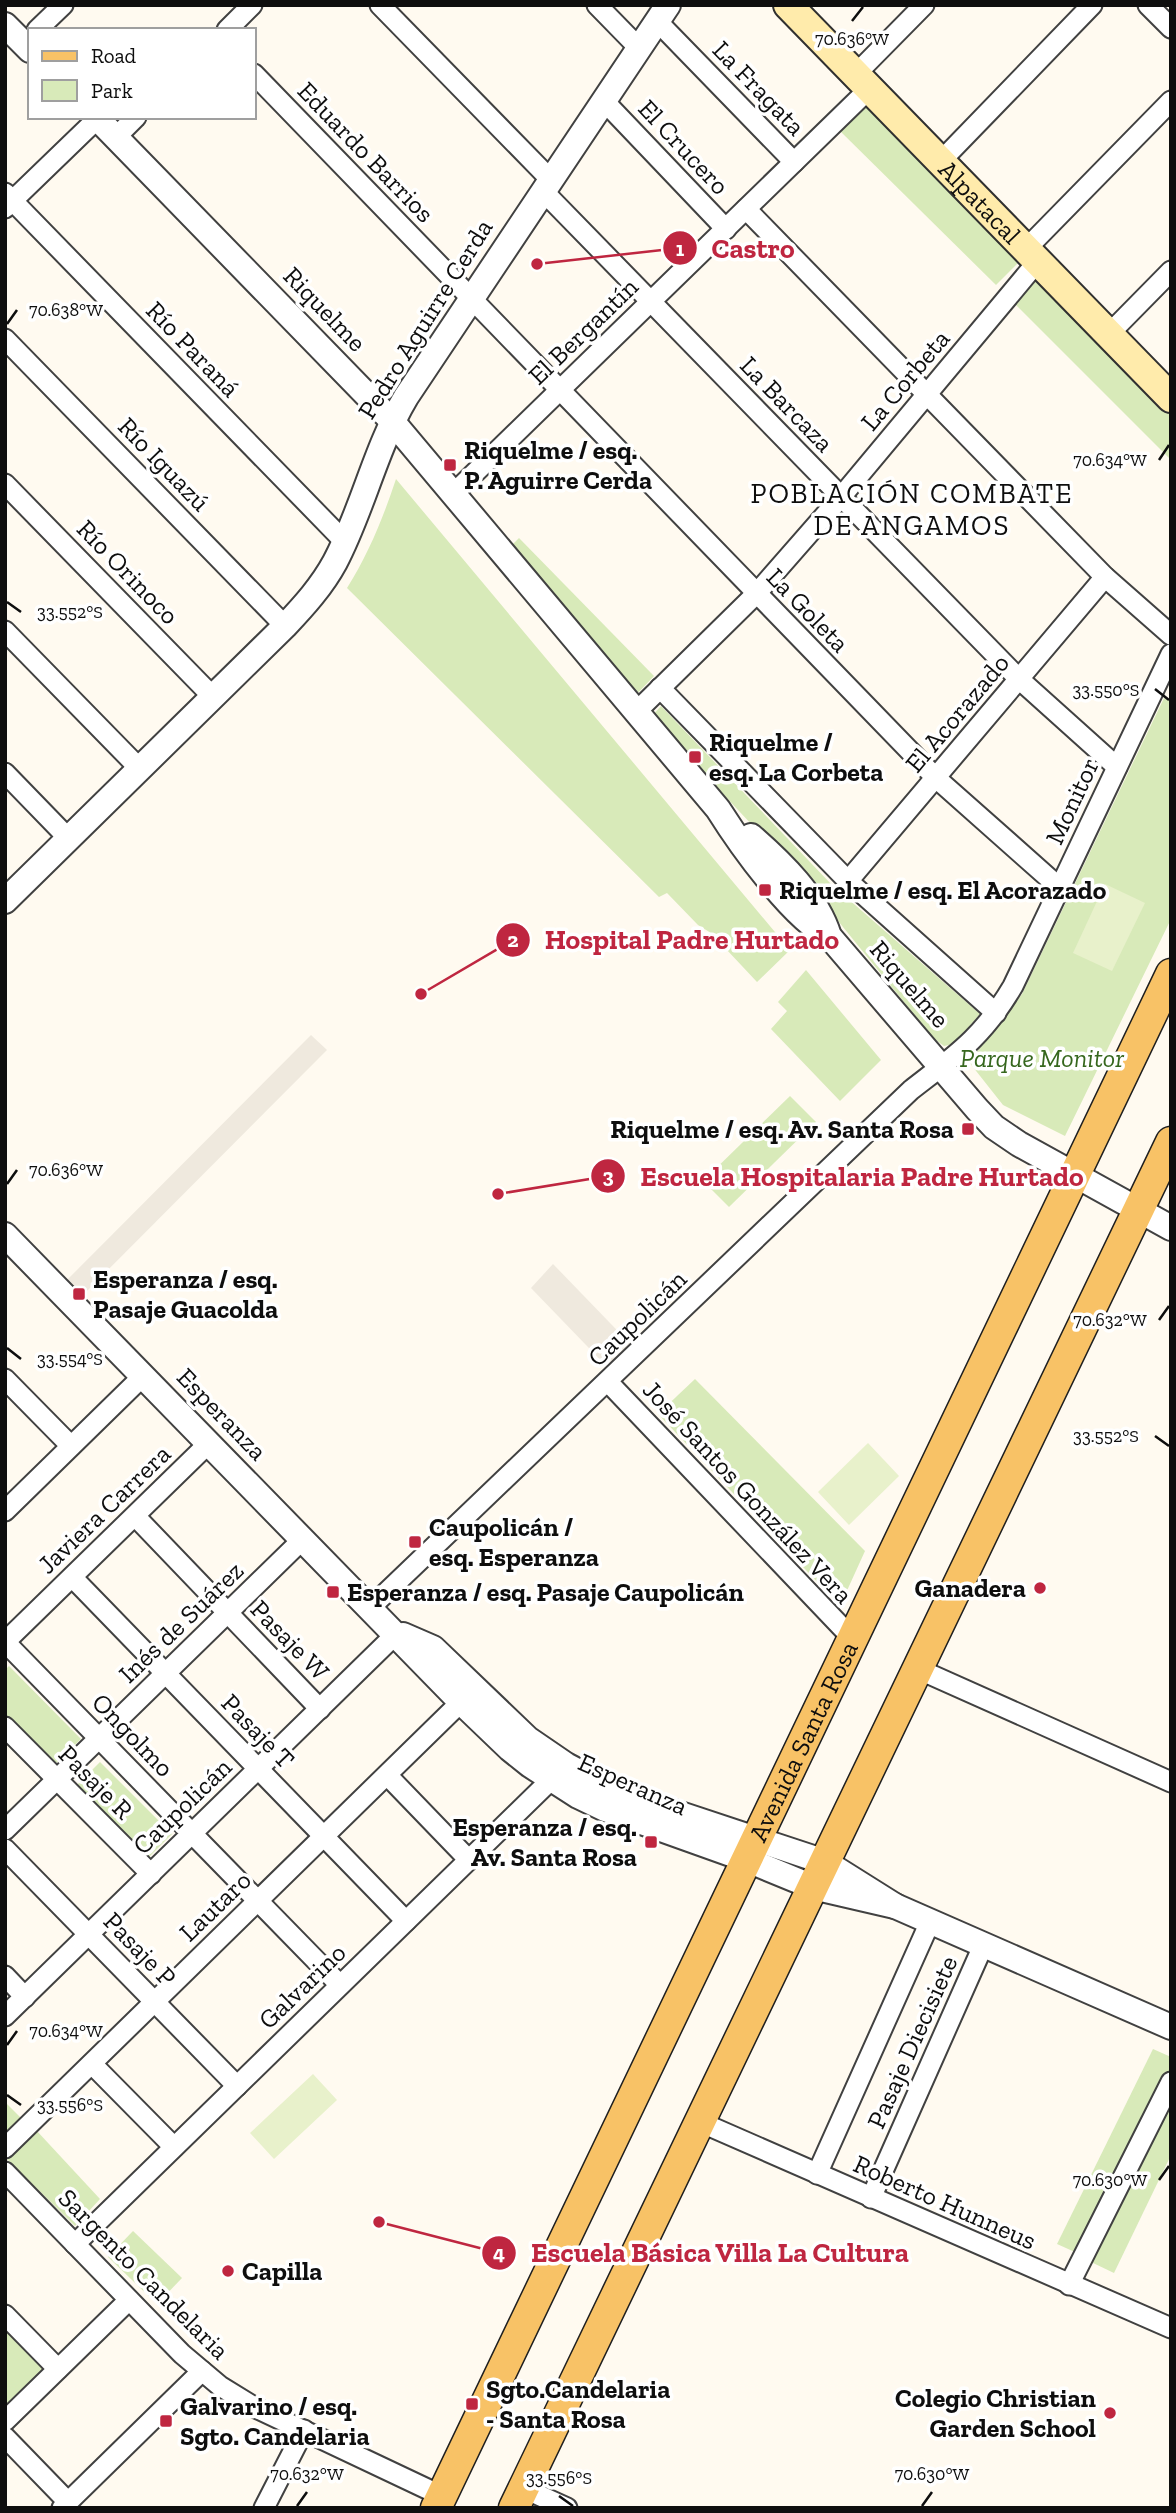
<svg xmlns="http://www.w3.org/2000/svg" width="1176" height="2513" font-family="'Zilla Slab',serif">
<rect width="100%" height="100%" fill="#fffaf0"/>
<g fill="#d8eab9">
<path d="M864,102L1022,259L996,285L838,129Z"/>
<path d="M1030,271L1171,413V460L1010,299Z"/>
<path d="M396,479L790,950L757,982L711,933L698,925L667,893L659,897L347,588C369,553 383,518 396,479Z"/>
<path d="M519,538L654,676L634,697L510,547Z"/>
<path d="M1164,698L1171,701V919L1065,1136L1003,1105L969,1062L1022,994Z"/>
<path d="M661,706L831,884L980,1014L954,1044L944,1046L933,1038L813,890L651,717Z"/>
<path d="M806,970L881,1060L840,1101L771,1029L787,1011L778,1002Z"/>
<path d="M790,1096L816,1122L729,1207L703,1181Z"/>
<path d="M695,1379L865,1551L840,1606L658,1414Z"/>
<path d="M9,1666L81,1739L52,1767L5,1720V1670Z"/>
<path d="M100,1762L172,1834L143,1863L71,1791Z"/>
<path d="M1153,2049L1171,2057V2071L1077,2253L1057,2244Z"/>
<path d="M5,2102L21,2118L5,2134Z"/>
<path d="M1171,2104V2155L1114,2273L1091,2262Z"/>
<path d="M36,2130L100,2199L75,2226L7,2159Z"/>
<path d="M133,2231L182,2278L157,2304L108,2257Z"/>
<path d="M5,2329L44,2369L5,2406Z"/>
</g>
<g fill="#e8f1cb">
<path d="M1105,884L1145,903L1112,971L1073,953Z"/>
<path d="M868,1443L899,1476L849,1525L818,1492Z"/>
<path d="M313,2074L337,2100L274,2159L250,2133Z"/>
</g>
<g fill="#efe9de">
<path d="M311,1035L327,1050L74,1304L58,1289Z"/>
<path d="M553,1264L639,1353L615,1375L531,1288Z"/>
</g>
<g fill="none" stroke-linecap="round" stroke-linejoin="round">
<g stroke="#414141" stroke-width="23">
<g id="minor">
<path d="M380,5L551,180"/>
<path d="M597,5L639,48"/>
<path d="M1148,5L1171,28"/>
<path d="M657,21L794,162"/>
<path d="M37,30L63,5"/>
<path d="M227,30L252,5"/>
<path d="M254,74L936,778L1060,888"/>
<path d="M855,75L924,5"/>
<path d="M604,101L726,229"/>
<path d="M115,138L136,117"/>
<path d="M940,162L1092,5"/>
<path d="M543,191L1019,679L1117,767"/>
<path d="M5,193L344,541"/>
<path d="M5,208L97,119"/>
<path d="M746,209L1105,577L1171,635"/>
<path d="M1026,249L1171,101"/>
<path d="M1109,334L1171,271"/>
<path d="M5,339L285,626"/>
<path d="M5,484L213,697"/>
<path d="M453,494L869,89"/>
<path d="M5,631L140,769"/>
<path d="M660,688L848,881L996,1013"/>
<path d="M636,712L756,594L841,497L1038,261"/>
<path d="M5,773L69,839"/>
<path d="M848,881L1105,577"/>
<path d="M5,1379L71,1446"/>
<path d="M608,1382L852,1638"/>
<path d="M5,1511L143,1376"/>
<path d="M135,1516L320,1709"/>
<path d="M72,1577L406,1921"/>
<path d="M370,1608L911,1090C956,1055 983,1037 1013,986L1171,654"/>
<path d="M5,1642L340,1985"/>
<path d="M5,1642L209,1443"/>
<path d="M918,1669L1171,1782"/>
<path d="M5,1727L151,1874"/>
<path d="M387,1775L469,1860"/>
<path d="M5,1830L303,1539"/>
<path d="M5,1849L237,2086"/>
<path d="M5,1976L25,1997"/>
<path d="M5,2016L396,1634"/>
<path d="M92,2064L174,2147"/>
<path d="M700,2122L1171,2328"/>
<path d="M5,2148L461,1702"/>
<path d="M5,2172L182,2354L220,2386L254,2407L442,2496"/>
<path d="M817,2174L930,1922"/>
<path d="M871,2198L983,1946"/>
<path d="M75,2244L560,1771"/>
<path d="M1069,2285L1171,2082"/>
<path d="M5,2315L58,2369"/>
<path d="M5,2421L129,2300"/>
<path d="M5,2437L68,2502"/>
<path d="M523,2488L567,2508"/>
<path d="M62,2508L202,2371"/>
<path d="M264,2508L304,2430"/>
</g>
</g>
<g stroke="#414141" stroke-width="28">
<g id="tertiary">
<path d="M5,25L30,50"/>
<path d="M96,117L392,421L718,809C740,844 793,919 829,936"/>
<path d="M751,836C782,863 817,897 829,936L977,1109L994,1127L1019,1144L1171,1228"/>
<path d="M5,901L285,626C304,606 322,586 335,562C363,509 375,449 406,397L668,5"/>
<path d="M5,1235L461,1702L510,1749L530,1765L578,1796L605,1809L745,1859L813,1887L895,1906"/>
<path d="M403,1635L433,1648L528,1739L566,1765L602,1784L665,1809L825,1862L895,1906L1171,2027"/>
</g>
</g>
<g stroke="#303030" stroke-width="32">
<g id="secondary">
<path id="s1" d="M788,5L1171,398"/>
</g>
</g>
<g stroke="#1f1f1f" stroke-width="33">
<g id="primary">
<path id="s2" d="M436,2508L1171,974"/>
<path d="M514,2508L1171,1142"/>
</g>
</g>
<use href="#minor" stroke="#fff" stroke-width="19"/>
<use href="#tertiary" stroke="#fff" stroke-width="24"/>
<use href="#secondary" stroke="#ffebab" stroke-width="28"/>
<use href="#primary" stroke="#f8c266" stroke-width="30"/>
</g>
<path fill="none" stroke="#0e0e0e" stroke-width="2.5" d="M852,21L863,7M7,324L17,310M1159,460L1169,445M7,602L21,612M1155,689L1169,700M7,1184L17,1170M1159,1320L1169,1306M7,1348L21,1359M1155,1436L1169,1446M7,2045L17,2031M7,2095L21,2105M1159,2180L1169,2166M559,2496L573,2506M297,2506L307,2492M922,2506L932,2492"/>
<g fill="#bf2640" stroke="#fff" stroke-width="2.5">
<rect x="443" y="458" width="14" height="14" rx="3.5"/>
<rect x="688" y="750" width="14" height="14" rx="3.5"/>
<rect x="758" y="883" width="14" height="14" rx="3.5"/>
<rect x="961" y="1122" width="14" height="14" rx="3.5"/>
<rect x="72" y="1287" width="14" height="14" rx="3.5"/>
<rect x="408" y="1535" width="14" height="14" rx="3.5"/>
<circle cx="1040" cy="1588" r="7"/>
<rect x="326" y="1585" width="14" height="14" rx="3.5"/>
<rect x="644" y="1835" width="14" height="14" rx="3.5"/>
<circle cx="228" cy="2271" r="7"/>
<rect x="465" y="2397" width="14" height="14" rx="3.5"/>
<circle cx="1110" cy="2413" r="7"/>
<rect x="159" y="2414" width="14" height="14" rx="3.5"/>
</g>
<g text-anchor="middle" stroke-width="7" stroke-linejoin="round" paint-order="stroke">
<g font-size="26" fill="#0e0e0e" stroke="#fff">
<text transform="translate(759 88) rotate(46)" y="9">La Fragata</text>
<text transform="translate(684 147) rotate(47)" y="9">El Crucero</text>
<text transform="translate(366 152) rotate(46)" y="9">Eduardo Barrios</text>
<text dy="9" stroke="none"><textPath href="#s1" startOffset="275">Alpatacal</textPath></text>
<text transform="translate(325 309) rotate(46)" y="9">Riquelme</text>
<text transform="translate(425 319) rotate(-58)" y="9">Pedro Aguirre Cerda</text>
<text transform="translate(583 331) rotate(-44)" y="9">El Bergantín</text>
<text transform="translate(193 349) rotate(46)" y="9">Río Paraná</text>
<text transform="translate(905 380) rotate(-50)" y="9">La Corbeta</text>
<text transform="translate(787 404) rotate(46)" y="9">La Barcaza</text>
<text transform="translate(164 464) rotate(46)" y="9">Río Iguazú</text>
<text transform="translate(128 572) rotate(46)" y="9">Río Orinoco</text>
<text transform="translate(808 610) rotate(46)" y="9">La Goleta</text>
<text transform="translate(957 713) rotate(-50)" y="9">El Acorazado</text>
<text transform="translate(1072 801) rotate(-65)" y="9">Monitor</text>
<text transform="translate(910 984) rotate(49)" y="9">Riquelme</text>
<text transform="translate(637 1318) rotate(-44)" y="9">Caupolicán</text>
<text transform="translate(222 1414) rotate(46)" y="9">Esperanza</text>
<text transform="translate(748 1492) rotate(47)" y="9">José Santos González Vera</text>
<text transform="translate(104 1509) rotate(-44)" y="9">Javiera Carrera</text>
<text transform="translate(181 1622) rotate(-44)" y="9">Inés de Suárez</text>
<text transform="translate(290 1640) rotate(46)" y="9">Pasaje W</text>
<text transform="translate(258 1731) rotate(46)" y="9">Pasaje T</text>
<text transform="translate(133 1735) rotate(46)" y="9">Ongolmo</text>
<text dy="9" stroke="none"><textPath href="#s2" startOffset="850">Avenida Santa Rosa</textPath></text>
<text transform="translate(96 1782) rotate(45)" y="9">Pasaje R</text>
<text transform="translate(633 1784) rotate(24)" y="9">Esperanza</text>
<text transform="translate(182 1806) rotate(-44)" y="9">Caupolicán</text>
<text transform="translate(215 1906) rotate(-44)" y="9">Lautaro</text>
<text transform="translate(140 1949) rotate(46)" y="9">Pasaje P</text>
<text transform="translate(302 1986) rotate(-44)" y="9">Galvarino</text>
<text transform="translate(912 2042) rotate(-66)" y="9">Pasaje Diecisiete</text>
<text transform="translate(945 2202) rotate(24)" y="9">Roberto Hunneus</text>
<text transform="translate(144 2274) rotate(45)" y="9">Sargento Candelaria</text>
</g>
<g font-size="26" font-weight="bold" fill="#0e0e0e" stroke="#fff" text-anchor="start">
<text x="464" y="459">Riquelme / esq.<tspan x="464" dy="30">P. Aguirre Cerda</tspan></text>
<text x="709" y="751">Riquelme /<tspan x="709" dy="30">esq. La Corbeta</tspan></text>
<text x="779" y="899">Riquelme / esq. El Acorazado</text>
<text x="954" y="1138" text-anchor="end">Riquelme / esq. Av. Santa Rosa</text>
<text x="93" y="1288">Esperanza / esq.<tspan x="93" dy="30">Pasaje Guacolda</tspan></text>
<text x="429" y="1536">Caupolicán /<tspan x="429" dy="30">esq. Esperanza</tspan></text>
<text x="1026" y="1597" text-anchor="end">Ganadera</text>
<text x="347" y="1601">Esperanza / esq. Pasaje Caupolicán</text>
<text x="637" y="1836" text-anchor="end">Esperanza / esq.<tspan x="637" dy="30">Av. Santa Rosa</tspan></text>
<text x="242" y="2280">Capilla</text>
<text x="486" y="2398">Sgto.Candelaria<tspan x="486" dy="30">- Santa Rosa</tspan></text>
<text x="1096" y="2407" text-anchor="end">Colegio Christian<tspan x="1096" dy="30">Garden School</tspan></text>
<text x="180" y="2415">Galvarino / esq.<tspan x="180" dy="30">Sgto. Candelaria</tspan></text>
</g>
<g font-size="26" font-style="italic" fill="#36671e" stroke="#fff">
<text x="1042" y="1067">Parque Monitor</text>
</g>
<g font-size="28" letter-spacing="2" fill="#0e0e0e" stroke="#fff">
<text x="912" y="503">POBLACIÓN COMBATE<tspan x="912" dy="32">DE ANGAMOS</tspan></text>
</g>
</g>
<g font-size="18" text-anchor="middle" fill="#0e0e0e" stroke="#fff" stroke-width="7" stroke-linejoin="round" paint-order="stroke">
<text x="852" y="45">70.636°W</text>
<text x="66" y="316">70.638°W</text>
<text x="1110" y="466">70.634°W</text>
<text x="70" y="618">33.552°S</text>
<text x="1106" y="696">33.550°S</text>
<text x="66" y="1176">70.636°W</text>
<text x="1110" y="1326">70.632°W</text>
<text x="70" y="1365">33.554°S</text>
<text x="1106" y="1442">33.552°S</text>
<text x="66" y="2037">70.634°W</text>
<text x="70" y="2111">33.556°S</text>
<text x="1110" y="2186">70.630°W</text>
<text x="307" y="2480">70.632°W</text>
<text x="932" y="2480">70.630°W</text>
<text x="559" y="2484">33.556°S</text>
</g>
<path fill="none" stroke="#bf2640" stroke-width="2.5" d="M537 264L680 248M421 994L513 940M498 1194L608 1176M379 2222L499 2253"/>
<g fill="#bf2640" stroke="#fff" stroke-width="2.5">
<circle cx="537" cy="264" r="7"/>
<circle cx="421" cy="994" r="7"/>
<circle cx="498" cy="1194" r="7"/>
<circle cx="379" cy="2222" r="7"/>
<circle cx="680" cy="248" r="18"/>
<circle cx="513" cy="940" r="18"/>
<circle cx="608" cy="1176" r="18"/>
<circle cx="499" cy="2253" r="18"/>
</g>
<g font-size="21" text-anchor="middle" font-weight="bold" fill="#fff">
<text x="680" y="256">1</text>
<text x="513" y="947">2</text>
<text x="608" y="1183">3</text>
<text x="499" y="2260">4</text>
</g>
<g font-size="28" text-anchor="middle" font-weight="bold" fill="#bf2640" stroke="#fff" stroke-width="7" stroke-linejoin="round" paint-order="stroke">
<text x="753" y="258">Castro</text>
<text x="692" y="949">Hospital Padre Hurtado</text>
<text x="862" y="1186">Escuela Hospitalaria Padre Hurtado</text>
<text x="720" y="2262">Escuela Básica Villa La Cultura</text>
</g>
<rect width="1176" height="2513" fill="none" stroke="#0e0e0e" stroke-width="14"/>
<rect x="28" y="28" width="228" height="91" fill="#ffffff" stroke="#9f9f9f" stroke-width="2"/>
<rect x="42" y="51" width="35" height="10" fill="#f8c266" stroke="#9f9f9f" stroke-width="2"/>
<text x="91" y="63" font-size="21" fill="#0e0e0e">Road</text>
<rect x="42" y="80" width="35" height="21" fill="#d8eab9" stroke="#9f9f9f" stroke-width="2"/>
<text x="91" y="98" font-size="21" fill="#0e0e0e">Park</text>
</svg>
